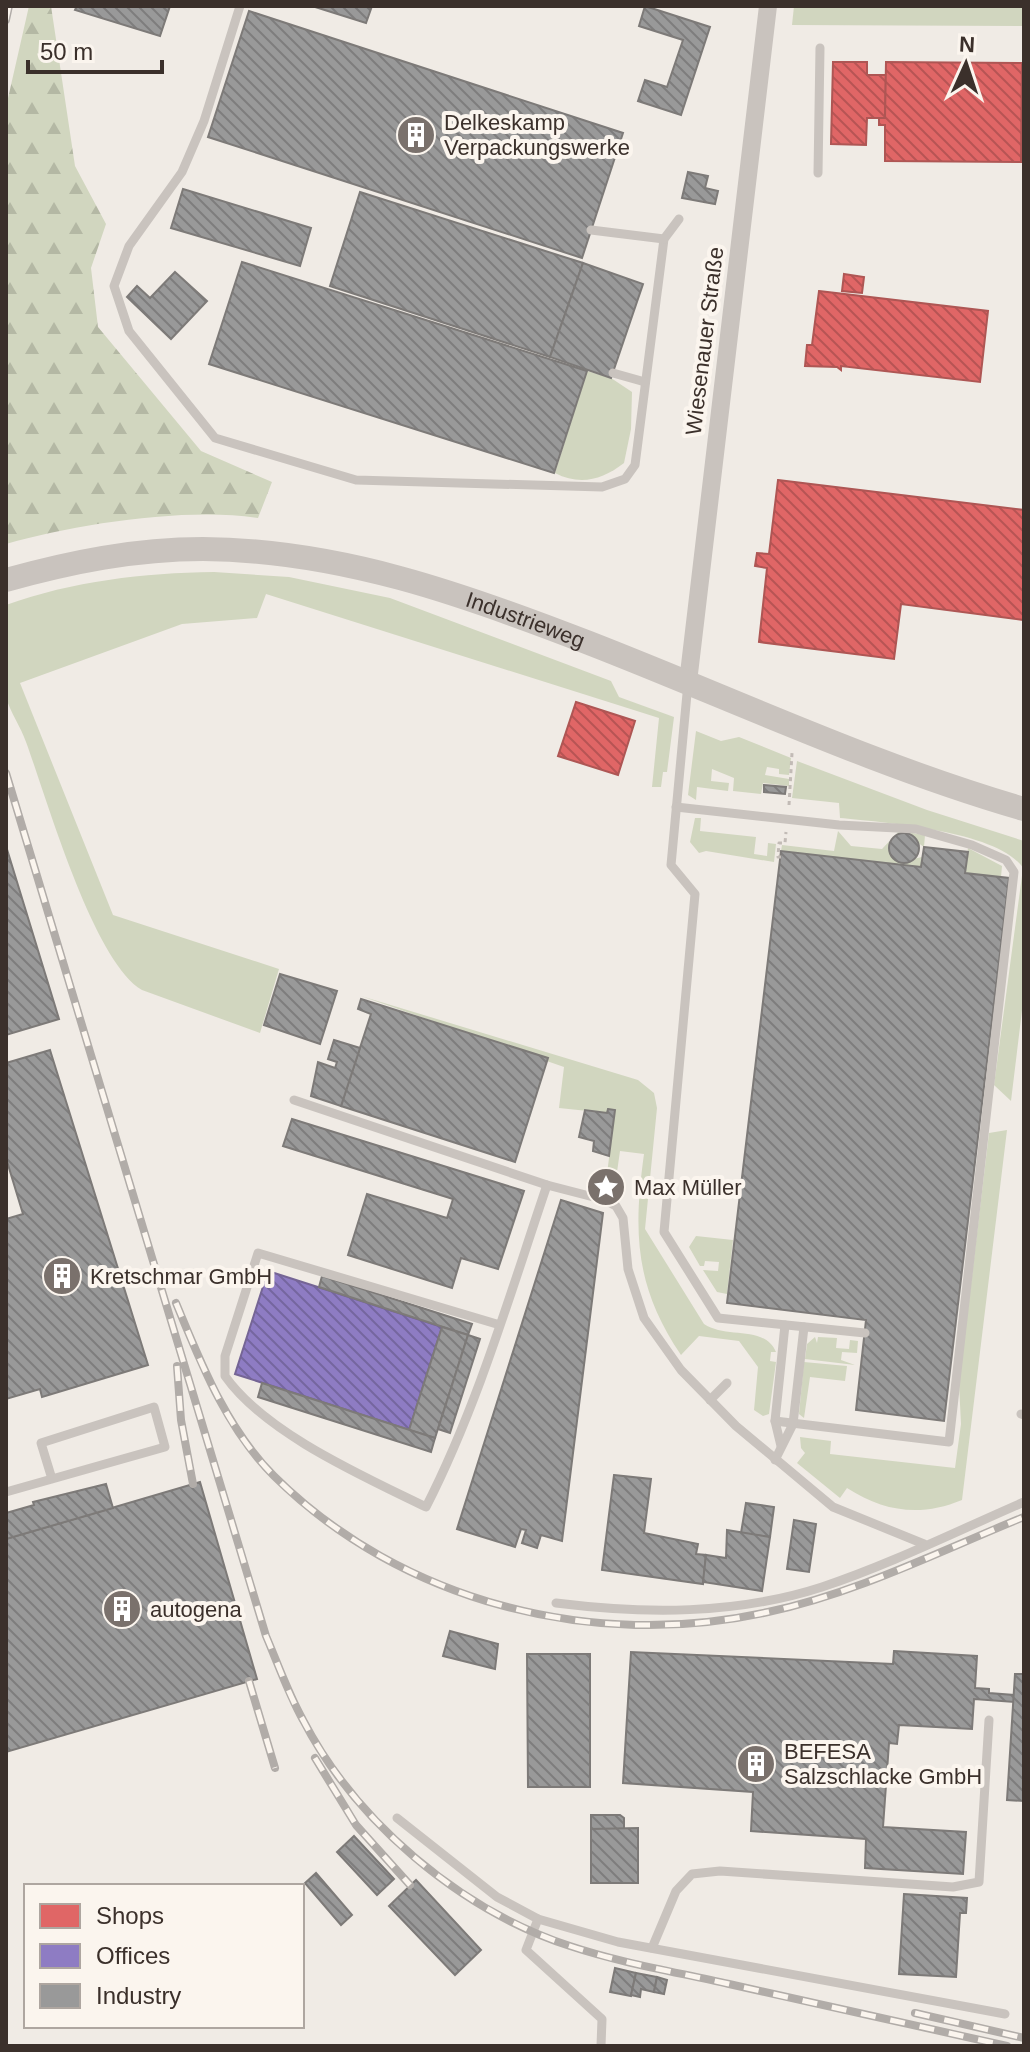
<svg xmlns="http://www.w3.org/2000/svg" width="1030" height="2052" font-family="Arial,sans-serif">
<defs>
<pattern id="forest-firs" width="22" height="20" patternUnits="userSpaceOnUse" patternTransform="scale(2)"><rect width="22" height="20" fill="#d1d6bf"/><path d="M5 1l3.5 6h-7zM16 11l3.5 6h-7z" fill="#b4b8a4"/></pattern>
<pattern id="shops-back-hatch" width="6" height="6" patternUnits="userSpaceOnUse" patternTransform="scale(2)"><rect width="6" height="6" fill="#e06666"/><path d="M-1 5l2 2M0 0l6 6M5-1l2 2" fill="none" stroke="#b75454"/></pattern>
<pattern id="offices-back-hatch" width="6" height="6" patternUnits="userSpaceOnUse" patternTransform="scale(2)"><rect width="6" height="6" fill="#8e7cc3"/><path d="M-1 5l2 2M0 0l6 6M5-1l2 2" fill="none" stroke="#75669f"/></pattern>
<pattern id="industry-back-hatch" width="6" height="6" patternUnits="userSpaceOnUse" patternTransform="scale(2)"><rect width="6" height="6" fill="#999"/><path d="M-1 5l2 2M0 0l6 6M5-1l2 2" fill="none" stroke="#7e7d7d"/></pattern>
</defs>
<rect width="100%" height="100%" fill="#f0ebe5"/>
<g fill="#d1d6bf">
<path d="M794,6H1024V26L792,25Z"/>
<path d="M587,371L611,378L632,392L631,429L624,463C602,480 580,486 555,473Z"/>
<path d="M214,572L289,577L390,598L611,681L619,697L674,717L667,772H663L661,787H652L659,718L266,594L257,618L182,624L20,683L113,915L279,969L260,1033L142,990C93,961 47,799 26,742C21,727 10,712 6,697C0,673 6,631 6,605C73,581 143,573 214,572Z"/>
<path d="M696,731L721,741L739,737L791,758L789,775L779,774V769L767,767L765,775L789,779V786L763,783L761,794L733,791L734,778L712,769L711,781L729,783L728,791L697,787L696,800L688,795Z"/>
<path d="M797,761L927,810L1024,841V994L1011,1101L994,1085L1023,868C999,831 882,822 840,818L839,803L792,798Z"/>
<path d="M695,818H701L700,831L756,837L754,854L767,856L768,843L776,844L774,862L706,851L699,853L690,842Z"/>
<path d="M838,831L851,846L882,849L899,831L925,835L924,847L905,834L894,837C887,847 889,857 900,862L922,857L921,867L781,851L782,845L834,851Z"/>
<path d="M968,848L1002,866L1001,877L965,873Z"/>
<path d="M361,996L638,1080L654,1093L657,1108L645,1229L704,1324C726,1339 765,1325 776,1352H771L770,1361L776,1362L769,1414L763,1416L754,1410L758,1367L739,1341L699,1336L681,1355C635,1287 633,1233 644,1154L620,1151L615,1186L605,1190L615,1110L607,1113L559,1108L564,1067Z"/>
<path d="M1007,1130L962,1500C921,1517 884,1512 847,1488L840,1498L797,1463L805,1453L801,1448L800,1437L831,1441L830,1454L955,1468L961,1424L959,1384L989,1133Z"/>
<path d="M696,1236L733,1240L727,1294L717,1292L703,1270L718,1271L719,1262L705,1261L704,1266H700L689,1247Z"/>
<path d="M815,1337L817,1343L818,1337L837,1338L836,1348L849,1349L850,1340L858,1341L857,1353L842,1352L841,1360L855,1365L805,1359L807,1344Z"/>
<path d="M804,1362L847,1366L845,1381L810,1377L804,1418L799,1414Z"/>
</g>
<path fill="url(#forest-firs)" d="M29,6H51L75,166L106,224L91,268L98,327L201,451L272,482L258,518C187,507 76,524 6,544V107Z"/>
<g fill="url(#shops-back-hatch)" stroke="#ae5654" stroke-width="2">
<path d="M833,62H867V75H886L885,118H867L866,145L831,144Z"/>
<path d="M886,62L1022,63L1021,162L885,161V125H879V118H885Z"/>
<path d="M844,274L864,277L862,293L842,291Z"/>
<path d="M819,291L988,311L980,382L841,366V370L837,367L805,366L807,345H812Z"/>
<path d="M778,480L1024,510V620L901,604L894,659L759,642L767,568L755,566L757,553L769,554Z"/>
<path d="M576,702L635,721L618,775L558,756Z"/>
</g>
<path fill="url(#offices-back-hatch)" stroke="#756595" stroke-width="2" d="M268,1271L442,1327L409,1430L235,1374Z"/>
<g fill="url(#industry-back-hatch)" stroke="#7d7a78" stroke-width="2">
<path d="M77,6H170L160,36L75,10Z"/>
<path d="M312,6H372L366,23Z"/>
<path d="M645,6L710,27L681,115L638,101L645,80L667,87L683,40L639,26Z"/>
<path d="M249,11L623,133L582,258L208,137Z"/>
<path d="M688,172L708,176L705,188L718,191L715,204L682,198Z"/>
<path d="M183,189L311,228L300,266L171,228Z"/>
<path d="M360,192L583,263L550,357L330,286Z"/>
<path d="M242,262L587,371L554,473L209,364Z"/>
<path d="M583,263L643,284L611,378L550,357Z"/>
<path d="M175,272L207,301L171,339L127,297L137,286L150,298Z"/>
<path d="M764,785L786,787L785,794L764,792Z"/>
<circle cx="904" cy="848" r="15"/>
<path d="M6,846L59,1019L6,1035Z"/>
<path d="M924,847L968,852L965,873L1009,878L944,1421L856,1410L866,1320L727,1303L781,851L921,867Z"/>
<path d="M280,974L337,991L320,1044L264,1025Z"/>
<path d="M361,999L548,1058L515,1162L341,1106L371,1014L358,1009Z"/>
<path d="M334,1040L360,1048L341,1106L311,1096L318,1062L335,1068L337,1062L328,1059Z"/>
<path d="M50,1050L148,1365L42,1397L40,1389L6,1399V1219L23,1214L6,1158V1063Z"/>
<path d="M608,1109L615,1110L609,1156L593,1151L594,1141L579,1137L585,1110L607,1113Z"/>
<path d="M292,1119L524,1191L498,1269L461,1258L452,1288L348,1255L367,1194L447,1218L453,1199L283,1146Z"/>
<path d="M561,1200L603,1213L562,1541L541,1535L537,1548L522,1543L526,1530L521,1529L515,1547L457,1529Z"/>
<path d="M322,1276L472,1324L468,1335L319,1287Z"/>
<path d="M442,1327L468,1335L435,1438L409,1430Z"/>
<path d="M468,1335L480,1339L450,1433L438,1429Z"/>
<path d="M262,1383L435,1438L431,1452L258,1397Z"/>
<path d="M614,1475L651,1479L644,1533L698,1544L696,1554L706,1555L703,1584L602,1570Z"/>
<path d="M200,1482L257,1679L6,1752V1539Z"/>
<path d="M106,1484L113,1508L6,1539V1513L34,1505L33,1502Z"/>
<path d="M746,1503L774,1507L770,1537L741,1533Z"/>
<path d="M794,1520L816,1524L809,1572L787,1569Z"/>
<path d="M727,1530L770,1537L762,1591L703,1582L706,1555L726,1558Z"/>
<path d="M450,1631L498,1644L495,1669L443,1656Z"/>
<path d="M894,1651L977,1656L975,1688L989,1689V1693L1014,1695V1702L974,1699L972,1729L899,1725L897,1744L889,1743L883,1827L966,1832L963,1874L865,1868L866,1839L751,1831L753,1792L623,1783L631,1652L893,1664Z"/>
<path d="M527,1654H590V1787H528Z"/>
<path d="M1015,1674H1024V1801L1007,1800Z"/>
<path d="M591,1815H620L624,1818V1829H591Z"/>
<path d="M638,1828V1883H591V1829Z"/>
<path d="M354,1836L394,1879L377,1895L337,1852Z"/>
<path d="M316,1873L352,1915L341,1925L305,1883Z"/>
<path d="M416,1880L481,1950L455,1975L389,1906Z"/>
<path d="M904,1894L967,1898L966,1913H960L956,1977L899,1974Z"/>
<path d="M615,1968L636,1973L631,1996L610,1992Z"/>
<path d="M636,1973L657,1977L654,1992L641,1989L640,1997L631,1995Z"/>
<path d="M657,1977L667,1980L664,1994L654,1992Z"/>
</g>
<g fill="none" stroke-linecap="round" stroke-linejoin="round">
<g stroke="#c2bbb6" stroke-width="3" stroke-dasharray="4 4" stroke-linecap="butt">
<path d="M789,805L792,753"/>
<path d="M781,857H778L779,843H785L786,832"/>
</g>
<g stroke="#c9c3be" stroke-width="9">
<path d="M240,6L204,121L182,172L129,246L114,286L129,331L215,438L356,480L602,487L625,479L635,465L664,239L679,219"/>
<path d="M818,173L820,48"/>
<path d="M591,230L664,239"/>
<path d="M613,373L645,382"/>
<path d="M688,683L671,865L695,894L664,1232L718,1318L865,1333"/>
<path d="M676,807L839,825L916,829L972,845L1006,860L1014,872L949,1442L775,1421"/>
<path d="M294,1100L547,1185L605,1200L616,1206L623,1218L628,1269L644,1318L681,1370L736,1426L833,1507L924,1544"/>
<path d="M500,1325L258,1253L225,1356V1376C265,1433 363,1476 426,1507C478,1405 510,1294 547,1185"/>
<path d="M710,1400L727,1383"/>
<path d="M1021,1414L1024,1415"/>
<path d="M781,1446L775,1421L785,1325"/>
<path d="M775,1460L793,1424L804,1327"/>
<path d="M6,1492L165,1447L154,1407L41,1443L52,1479"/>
<path d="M556,1603C644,1614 736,1615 822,1587C891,1564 957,1531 1024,1502"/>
<path d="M397,1818L497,1897L538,1919L618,1942L1005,2014"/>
<path d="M538,1919L526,1950L602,2019L601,2046"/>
<path d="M652,1948L676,1891L692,1874L720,1871L953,1887L979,1882L989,1720"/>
</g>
<path stroke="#c9c3be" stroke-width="18" d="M688,682L768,6"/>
<path stroke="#c9c3be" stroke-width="24" id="s1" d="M6,580C71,562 135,549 203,549C339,550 463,594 589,643C733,699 875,766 1024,809"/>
<g stroke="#b1aca8" stroke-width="8">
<g id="rail">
<path d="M6,20L9,6"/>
<path d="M6,773L266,1636C278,1664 288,1693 303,1720C356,1822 460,1910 570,1946C621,1963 676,1972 729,1984C822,2005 914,2025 1007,2046"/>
<path d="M176,1303C201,1363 226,1428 274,1476C401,1602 594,1651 768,1612C857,1593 940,1551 1024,1517"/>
<path d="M177,1366L181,1420L193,1484"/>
<path d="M249,1681L275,1768"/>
<path d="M315,1758L356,1825L410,1885"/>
<path d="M915,2013L1024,2038"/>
</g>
</g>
<use href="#rail" stroke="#fbf5ee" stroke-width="5" stroke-dasharray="15" stroke-linecap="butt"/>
</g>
<defs>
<g id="building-disc" transform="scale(2)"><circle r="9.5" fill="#7a716c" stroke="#fbf5ee"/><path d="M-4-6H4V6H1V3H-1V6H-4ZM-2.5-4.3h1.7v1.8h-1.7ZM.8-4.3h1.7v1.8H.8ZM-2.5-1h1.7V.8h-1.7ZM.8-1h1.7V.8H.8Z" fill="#fff"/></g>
<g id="sight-disc" transform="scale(2)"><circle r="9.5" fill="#7a716c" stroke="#fbf5ee"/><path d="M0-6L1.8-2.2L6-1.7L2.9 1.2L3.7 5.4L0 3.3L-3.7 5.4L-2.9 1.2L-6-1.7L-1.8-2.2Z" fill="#fff"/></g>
</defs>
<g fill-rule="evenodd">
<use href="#building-disc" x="416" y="135"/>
<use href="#sight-disc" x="606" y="1187"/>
<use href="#building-disc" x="62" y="1276"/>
<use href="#building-disc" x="122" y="1609"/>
<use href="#building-disc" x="756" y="1764"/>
</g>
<g text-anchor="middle" stroke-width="8" stroke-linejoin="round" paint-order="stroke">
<g font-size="22" fill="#3b302b" stroke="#fbf5ee" text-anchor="start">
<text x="444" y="130">Delkeskamp<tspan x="444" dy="25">Verpackungswerke</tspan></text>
<text x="634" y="1195">Max Müller</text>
<text x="90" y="1284">Kretschmar GmbH</text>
<text x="150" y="1617">autogena</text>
<text x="784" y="1759">BEFESA<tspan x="784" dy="25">Salzschlacke GmbH</tspan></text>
</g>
<g font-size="22" fill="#3b302b" stroke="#fbf5ee">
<text transform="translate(704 341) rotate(-83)" y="8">Wiesenauer Straße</text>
<text dy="8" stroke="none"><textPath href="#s1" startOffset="532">Industrieweg</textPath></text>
</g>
</g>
<rect width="1030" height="2052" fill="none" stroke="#3b302b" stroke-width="16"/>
<rect x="24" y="1884" width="280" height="144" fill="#fbf5ee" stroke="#aea6a0" stroke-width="2"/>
<rect x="40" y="1904" width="40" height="24" fill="#e06666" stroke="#aea6a0" stroke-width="2"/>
<text x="96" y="1924" font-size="24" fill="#3b302b">Shops</text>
<rect x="40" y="1944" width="40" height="24" fill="#8e7cc3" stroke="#aea6a0" stroke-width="2"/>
<text x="96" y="1964" font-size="24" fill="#3b302b">Offices</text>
<rect x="40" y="1984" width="40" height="24" fill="#999999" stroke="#aea6a0" stroke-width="2"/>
<text x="96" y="2004" font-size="24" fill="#3b302b">Industry</text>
<g transform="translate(966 64) rotate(3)" stroke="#fbf5ee" stroke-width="6" paint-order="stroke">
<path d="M0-6L14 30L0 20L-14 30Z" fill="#3b302b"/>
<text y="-12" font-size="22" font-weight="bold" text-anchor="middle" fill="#3b302b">N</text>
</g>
<path d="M28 60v12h134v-12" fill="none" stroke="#3b302b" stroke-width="4"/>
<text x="40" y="60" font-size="24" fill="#3b302b" stroke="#fbf5ee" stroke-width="6" paint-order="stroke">50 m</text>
</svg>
